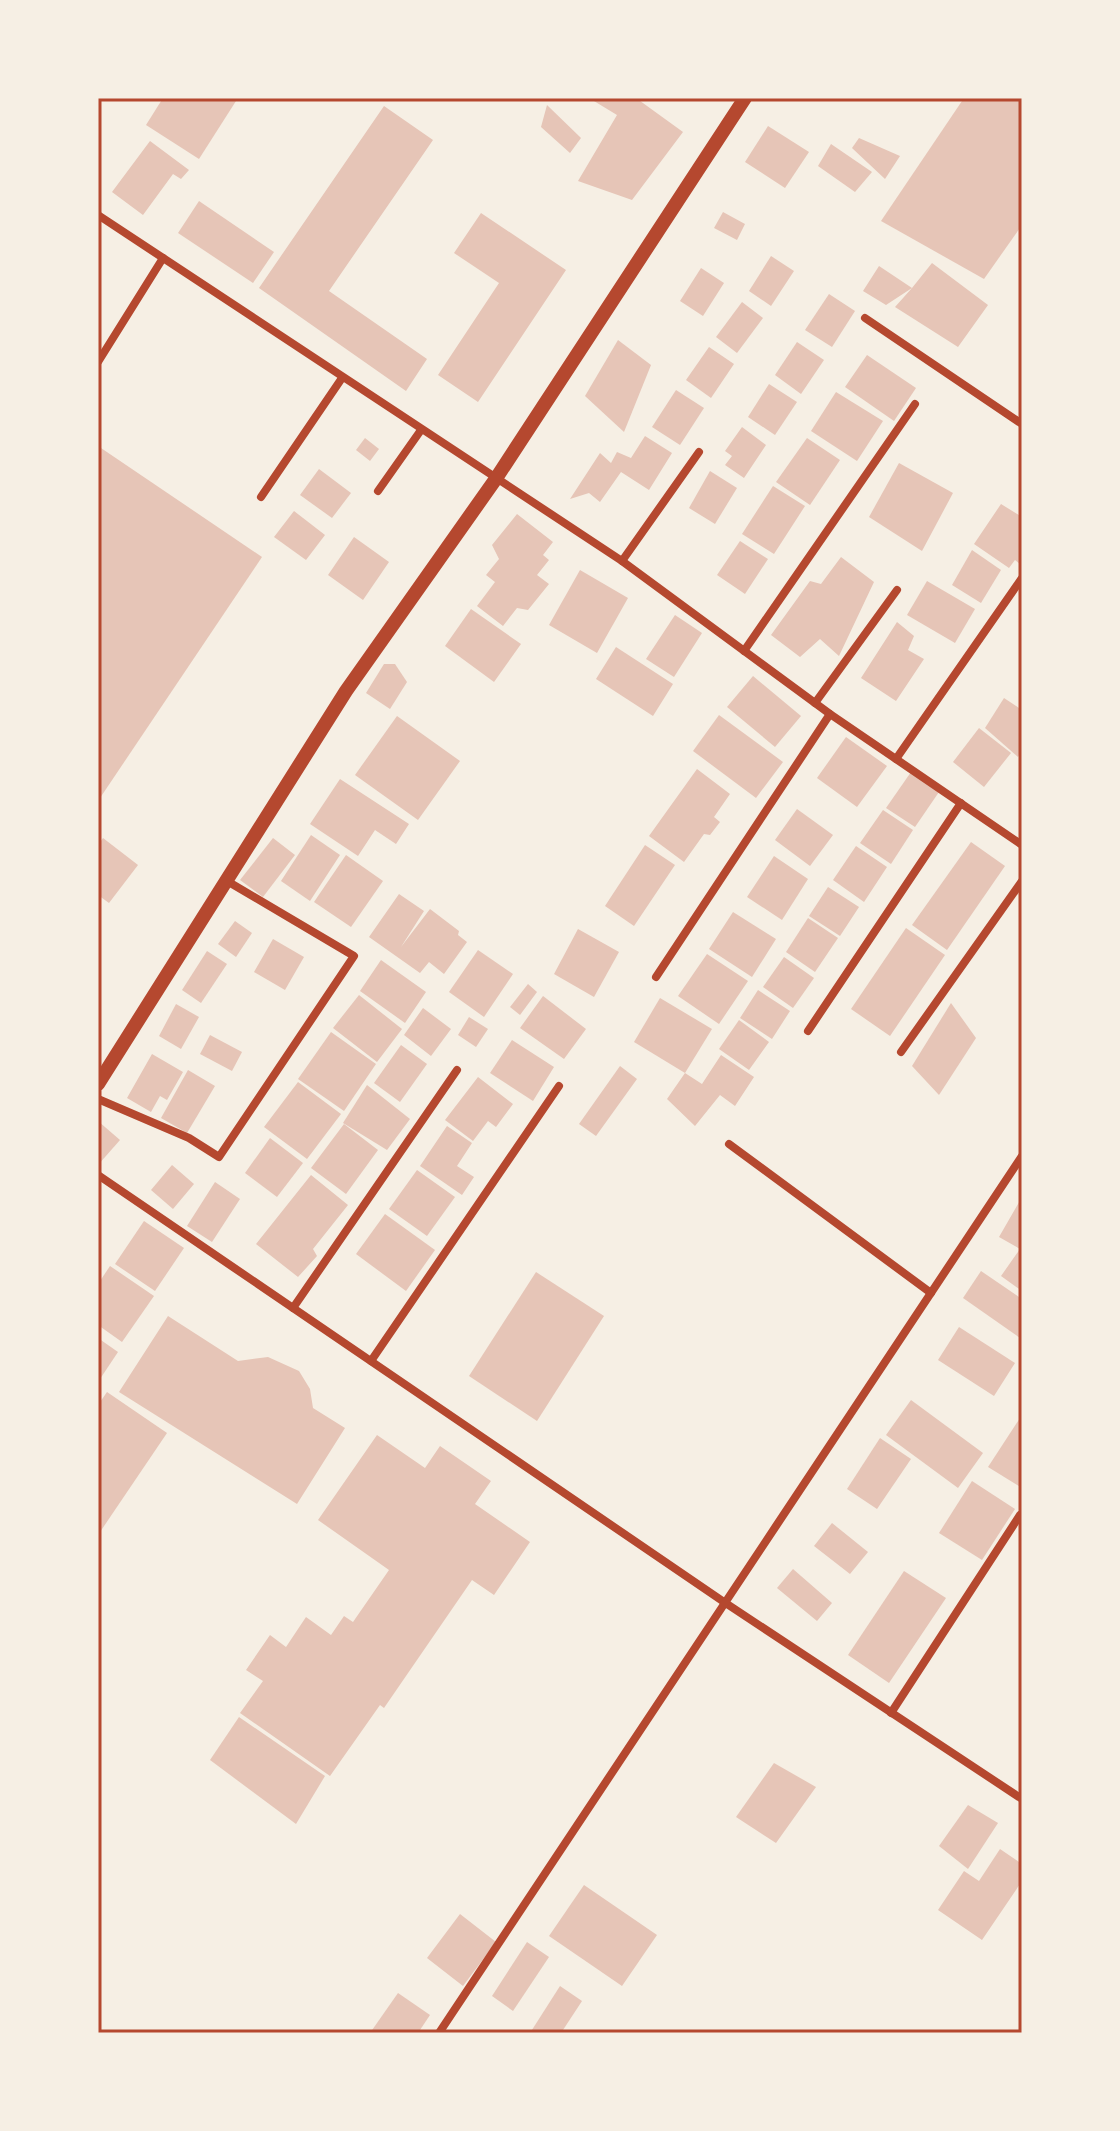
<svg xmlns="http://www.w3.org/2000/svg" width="1120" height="2131" font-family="'Roboto Condensed',sans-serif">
<rect width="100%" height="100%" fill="#f6efe4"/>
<g fill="#e6c5b7">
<path d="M163,98H232L236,101L199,159L146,125Z"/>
<path d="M589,98H636L683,132L632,200L578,181L617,115Z"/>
<path d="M964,98H1022V225L984,279L881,221Z"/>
<path d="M547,105L581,138L570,153L541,127Z"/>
<path d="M384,106L433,140L329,291L427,359L406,391L259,288Z"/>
<path d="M768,126L809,152L785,188L745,162Z"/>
<path d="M859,138L900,156L885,179L852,148Z"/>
<path d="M150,141L189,170L181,179L173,174L143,215L112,192Z"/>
<path d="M831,144L872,172L855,192L818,166Z"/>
<path d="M199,201L274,252L253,283L178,233Z"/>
<path d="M723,212L745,224L737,240L714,228Z"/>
<path d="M481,213L566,270L478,402L438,375L499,283L454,253Z"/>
<path d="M771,256L794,271L771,306L749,291Z"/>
<path d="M932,263L988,305L958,347L895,307L912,288L886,305L863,291L879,266L912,288Z"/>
<path d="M701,268L724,283L703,316L680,301Z"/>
<path d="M829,294L855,311L832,347L805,330Z"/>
<path d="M742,302L763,318L737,353L716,337Z"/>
<path d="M618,340L651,365L624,432L585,396Z"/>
<path d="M797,342L824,360L801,394L775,375Z"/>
<path d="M709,347L734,364L711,398L686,380Z"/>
<path d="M867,355L916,388L894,421L845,387Z"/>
<path d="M769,384L797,402L775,435L748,417Z"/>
<path d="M676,390L704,408L680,445L652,427Z"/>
<path d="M836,392L883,421L857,461L811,431Z"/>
<path d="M742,427L766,445L744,478L725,465L732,456L725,451Z"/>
<path d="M645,436L672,453L649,490L621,472L600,502L589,493L570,499L600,453L611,463L617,452L631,458Z"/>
<path d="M365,438L379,449L370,461L356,450Z"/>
<path d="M807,438L840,460L810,505L776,482Z"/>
<path d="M98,446L262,557L98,801Z"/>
<path d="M899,463L953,493L922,551L869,517Z"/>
<path d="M319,469L351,493L332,518L300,495Z"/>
<path d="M710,471L737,488L715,524L689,508Z"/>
<path d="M773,486L805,506L774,554L742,534Z"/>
<path d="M1001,504L1022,517V566L1015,560L1009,568L974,544Z"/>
<path d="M294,511L325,535L306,560L274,537Z"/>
<path d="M517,514L553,542L543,555L549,560L537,575L549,584L528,610L517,608L503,626L477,606L495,582L486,575L499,559L492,545Z"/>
<path d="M354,537L389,562L363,600L328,575Z"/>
<path d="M740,541L768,559L745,594L717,575Z"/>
<path d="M972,550L1001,570L981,603L952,585Z"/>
<path d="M841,557L874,582L839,656L820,639L800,657L771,635L810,581L821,584Z"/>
<path d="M580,570L628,598L597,653L549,625Z"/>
<path d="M927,581L975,609L955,643L907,615Z"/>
<path d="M471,609L521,644L494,682L445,646Z"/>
<path d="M675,615L702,633L674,677L646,659Z"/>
<path d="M897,622L914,636L908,650L924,659L896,701L861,678Z"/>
<path d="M616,647L673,684L653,716L596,679Z"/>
<path d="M384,664H395L407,682L390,709L366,693Z"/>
<path d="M753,676L801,716L775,747L727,707Z"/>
<path d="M1004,698L1022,710V750L1018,757L985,728Z"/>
<path d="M719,715L783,762L756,798L693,751Z"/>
<path d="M397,716L460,761L418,820L355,775Z"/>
<path d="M979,728L1011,753L984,787L953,762Z"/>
<path d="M846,737L887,766L857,807L817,778Z"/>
<path d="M697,769L730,794L714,817L720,822L710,835L704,834L684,862L649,836Z"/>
<path d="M911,772L939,792L915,827L886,808Z"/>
<path d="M340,779L409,824L396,844L375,830L358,856L310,824Z"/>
<path d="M797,809L833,835L810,866L775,840Z"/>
<path d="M883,810L913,830L891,864L860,843Z"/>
<path d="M311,835L340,855L310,901L281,881Z"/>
<path d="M103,838L138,865L109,903L98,895V845Z"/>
<path d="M273,838L295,855L263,897L240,880Z"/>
<path d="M971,842L1005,866L947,950L912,925Z"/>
<path d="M645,845L675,865L634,926L605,906Z"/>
<path d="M856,846L887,867L864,902L833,880Z"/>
<path d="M346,855L383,881L351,927L314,902Z"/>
<path d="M774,856L808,879L782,920L747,897Z"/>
<path d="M828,887L859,907L840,936L809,916Z"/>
<path d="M399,894L424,911L401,947L430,909L459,931L458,935L467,942L444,974L429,962L420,973L369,937Z"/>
<path d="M733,912L776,939L752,977L709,949Z"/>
<path d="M808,918L838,938L815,972L786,952Z"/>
<path d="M235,921L252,933L236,957L218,944Z"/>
<path d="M906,928L945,955L890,1036L851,1009Z"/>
<path d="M578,929L619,952L594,997L554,974Z"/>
<path d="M273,939L304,957L285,990L254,972Z"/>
<path d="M478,950L513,974L484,1017L449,992Z"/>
<path d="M207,951L227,964L201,1003L182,990Z"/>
<path d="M707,954L748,981L719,1024L678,996Z"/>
<path d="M784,957L814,978L793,1008L763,987Z"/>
<path d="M381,960L426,992L405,1023L360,991Z"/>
<path d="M528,984L537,992L520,1015L510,1007Z"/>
<path d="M758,990L790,1011L772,1039L740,1018Z"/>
<path d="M359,995L402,1029L377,1062L333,1028Z"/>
<path d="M543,996L586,1029L564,1059L520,1028Z"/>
<path d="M660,998L712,1029L685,1073L634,1042Z"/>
<path d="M951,1003L976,1038L939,1095L912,1066Z"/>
<path d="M176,1004L199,1017L181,1049L159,1036Z"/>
<path d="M423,1008L451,1029L431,1056L404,1035Z"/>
<path d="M469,1017L488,1029L476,1047L458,1035Z"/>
<path d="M739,1020L769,1042L749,1070L719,1049Z"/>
<path d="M331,1032L376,1064L344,1111L298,1079Z"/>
<path d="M210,1035L242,1052L232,1071L200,1054Z"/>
<path d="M512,1040L554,1067L533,1101L490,1073Z"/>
<path d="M401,1045L427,1064L400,1102L374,1083Z"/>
<path d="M152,1054L183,1072L167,1100L160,1096L151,1112L127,1098Z"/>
<path d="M721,1055L754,1077L735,1106L720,1095L695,1126L667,1099L685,1073L702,1084Z"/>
<path d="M620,1066L637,1079L596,1136L579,1124Z"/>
<path d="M188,1070L215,1086L187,1133L161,1118Z"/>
<path d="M478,1077L513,1104L496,1127L488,1121L473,1141L445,1120Z"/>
<path d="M298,1082L341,1114L307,1159L264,1127Z"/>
<path d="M367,1085L410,1119L387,1150L343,1123Z"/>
<path d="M98,1121L120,1140L98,1165Z"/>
<path d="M344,1124L378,1150L346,1194L311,1168Z"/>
<path d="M447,1126L472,1143L457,1166L474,1177L462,1195L420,1166Z"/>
<path d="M270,1138L303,1163L277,1197L245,1173Z"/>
<path d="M172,1165L194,1184L173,1209L151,1190Z"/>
<path d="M417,1170L455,1197L427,1236L389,1209Z"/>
<path d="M311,1175L348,1205L313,1249L317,1256L298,1277L256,1244Z"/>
<path d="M215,1182L240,1199L212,1242L187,1226Z"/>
<path d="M1022,1197V1291L1001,1276L1020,1249L999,1237Z"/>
<path d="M385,1214L435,1250L406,1291L356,1254Z"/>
<path d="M144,1221L184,1248L155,1291L115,1264Z"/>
<path d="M110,1266L154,1296L122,1342L98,1325V1284Z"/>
<path d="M981,1271L1022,1299L1020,1338L963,1298Z"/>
<path d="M536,1272L604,1316L537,1421L469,1376Z"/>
<path d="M168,1316L238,1361L268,1357L299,1371L310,1389L313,1408L345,1428L297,1504L119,1392Z"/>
<path d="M959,1327L1015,1363L994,1396L938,1360Z"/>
<path d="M98,1338L118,1352L98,1382Z"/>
<path d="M107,1392L167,1433L98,1535V1405Z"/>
<path d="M911,1400L983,1453L958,1488L886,1435Z"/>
<path d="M1022,1415V1488L988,1467Z"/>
<path d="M377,1435L425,1468L440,1446L491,1481L475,1504L530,1542L494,1595L472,1580L384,1708L380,1705L330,1776L240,1713L263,1681L246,1670L270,1635L286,1647L306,1617L331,1635L344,1616L353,1622L389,1570L318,1520Z"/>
<path d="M880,1438L911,1459L877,1509L847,1489Z"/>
<path d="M972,1481L1015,1509L982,1560L939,1533Z"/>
<path d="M832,1523L868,1552L850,1574L814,1546Z"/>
<path d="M793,1569L832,1603L817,1621L777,1588Z"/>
<path d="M904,1571L946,1598L889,1683L848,1655Z"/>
<path d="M239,1717L325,1776L296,1824L210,1760Z"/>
<path d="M774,1763L816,1787L776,1843L736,1817Z"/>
<path d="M968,1805L998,1823L968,1869L939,1846Z"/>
<path d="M1000,1849L1022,1864V1881L982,1940L938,1910L964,1871L979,1881Z"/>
<path d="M584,1885L657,1935L622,1986L549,1936Z"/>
<path d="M460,1914L496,1942L463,1986L427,1958Z"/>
<path d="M527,1942L549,1957L513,2011L492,1996Z"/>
<path d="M560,1986L582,2001L561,2033H530Z"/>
<path d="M398,1993L430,2015L418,2033H370Z"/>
</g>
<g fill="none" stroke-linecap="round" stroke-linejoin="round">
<g stroke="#b5482f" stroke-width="8">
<path d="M98,215L622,561L830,714L1022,845"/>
<path d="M865,318L1022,424"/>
<path d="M98,362L163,258"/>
<path d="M378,491L421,430"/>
<path d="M261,497L342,378"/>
<path d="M622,561L699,452"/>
<path d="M744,651L915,404"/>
<path d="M815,703L897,590"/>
<path d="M896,759L1022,578"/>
<path d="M656,977L830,714"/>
<path d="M808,1031L961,803"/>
<path d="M901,1052L1022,881"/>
<path d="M98,1099L189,1138L219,1157L354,956L227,881"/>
<path d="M729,1144L931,1293"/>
<path d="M98,1175L724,1602L1022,1799"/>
<path d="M293,1308L457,1070"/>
<path d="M371,1361L559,1086"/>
<path d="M891,1713L1020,1515"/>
<path d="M439,2033L1022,1156"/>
</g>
<path stroke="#b5482f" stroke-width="14" d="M98,1084L346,691L495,480L745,98"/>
</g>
<rect width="1120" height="2131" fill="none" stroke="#f6efe4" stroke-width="200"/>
<rect x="100" y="100" width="920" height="1931" fill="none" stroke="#b5482f" stroke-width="3"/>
</svg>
